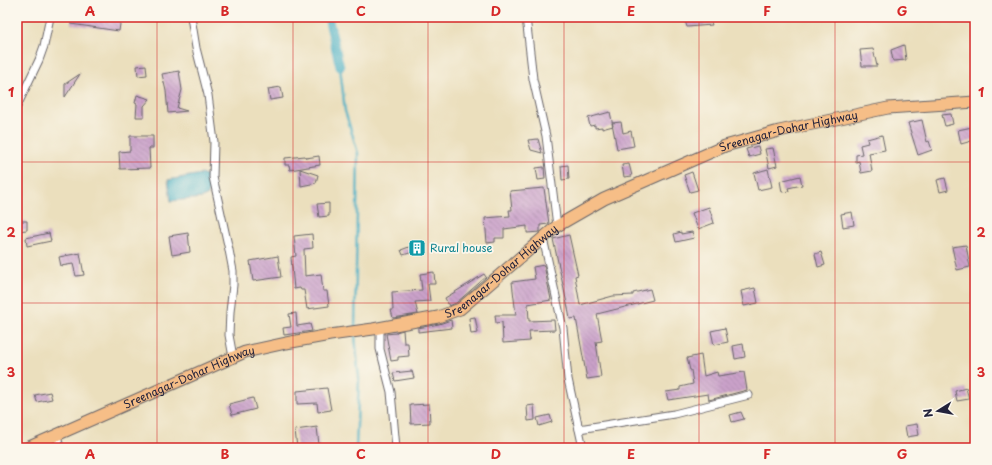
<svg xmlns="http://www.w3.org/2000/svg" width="992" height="465" font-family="'Playpen Sans',sans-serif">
<defs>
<pattern id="building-back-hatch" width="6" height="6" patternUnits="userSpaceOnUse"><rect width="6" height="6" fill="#cba2ca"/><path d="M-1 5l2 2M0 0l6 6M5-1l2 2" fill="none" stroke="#a484a5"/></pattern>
</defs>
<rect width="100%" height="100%" fill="#fbf7ec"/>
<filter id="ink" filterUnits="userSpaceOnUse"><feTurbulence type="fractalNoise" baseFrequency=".025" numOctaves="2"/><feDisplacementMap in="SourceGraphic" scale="8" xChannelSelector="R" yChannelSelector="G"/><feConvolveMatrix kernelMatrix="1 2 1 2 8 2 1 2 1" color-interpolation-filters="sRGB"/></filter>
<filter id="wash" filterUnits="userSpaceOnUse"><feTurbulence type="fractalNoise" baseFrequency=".012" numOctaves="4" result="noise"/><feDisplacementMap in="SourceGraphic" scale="16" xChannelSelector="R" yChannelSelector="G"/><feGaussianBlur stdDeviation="0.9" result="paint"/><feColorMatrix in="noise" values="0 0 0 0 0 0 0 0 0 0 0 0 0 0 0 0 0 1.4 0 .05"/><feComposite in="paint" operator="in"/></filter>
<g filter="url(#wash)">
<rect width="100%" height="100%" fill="#ebdfbd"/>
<path fill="#42acc1" stroke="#32677e" d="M201,174L209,175L206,182L210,187L208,195L202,198L171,201L168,180Z"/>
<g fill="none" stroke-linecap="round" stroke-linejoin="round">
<g stroke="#42acc1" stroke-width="2.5">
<path d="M340,67L345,111L358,153L355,328"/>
<path d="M355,335L359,379L356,448"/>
</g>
<path stroke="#42acc1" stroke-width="9" d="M328,17L340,67"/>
</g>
<g id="blocks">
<g fill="url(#building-back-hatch)">
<path d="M72,17H121L119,31L71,24Z"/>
<path d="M684,17H709L712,25L687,27Z"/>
<path d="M904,45L906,60L893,61L891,50Z"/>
<path d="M873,49L877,66H862L860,50Z"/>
<path d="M146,65L147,75L138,76L137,66Z"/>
<path d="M179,71L182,90L177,108L187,111L168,113L166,91L162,74Z"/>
<path d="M80,74L65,97V84Z"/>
<path d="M281,87L283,98L270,100L268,89Z"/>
<path d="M137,95L150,99L144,106V117H136L137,104L135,103Z"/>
<path d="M610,112L613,126L602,129V127L595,128V125L590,126L588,118Z"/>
<path d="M951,114L953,124L945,126L942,115Z"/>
<path d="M922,120L927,142L929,141L932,150L918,155L908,123Z"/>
<path d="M621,122L623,133L631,131L634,146L617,149L612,123Z"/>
<path d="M972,127L975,140L961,144L958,130Z"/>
<path d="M882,135L885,150L869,153L872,171L861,173L859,161L856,162V155L862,154L860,145L868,143L867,139Z"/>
<path d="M130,136H153V148H149L150,168L120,169L119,152L130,151Z"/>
<path d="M538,139L542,153L531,150L528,140Z"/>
<path d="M758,146L760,154L749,157L746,149Z"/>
<path d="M773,148L777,166L769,168L765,149Z"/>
<path d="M305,156L306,158L319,156L320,165L290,170L289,165H285V158Z"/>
<path d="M629,164L632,176L624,177L622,165Z"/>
<path d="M568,165L569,179L562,180L561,166Z"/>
<path d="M544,167L545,179L538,180L536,168Z"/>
<path d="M300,169L318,175L316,183L301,186Z"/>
<path d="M768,169L772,187L758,190L754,173Z"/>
<path d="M692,172L698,190L690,192L684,175Z"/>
<path d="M800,176L802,185L788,188L789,191L782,192L780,181Z"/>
<path d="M945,178L948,190L940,192L937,180Z"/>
<path d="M544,188L549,224L540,225V232L527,233V226L504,229V238H495V242L487,243L485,218L510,216L509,210H512L510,191Z"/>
<path d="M329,203V216L319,217L317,204Z"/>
<path d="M709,207L714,223L698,229L692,213Z"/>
<path d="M852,212L854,225L843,227L841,214Z"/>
<path d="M17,221H27V230L17,231Z"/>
<path d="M681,232V234L692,232L694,238L676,242L674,234Z"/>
<path d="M49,233L51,241L27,246L26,238Z"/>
<path d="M188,233L190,252L172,255L169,236Z"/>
<path d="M312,234L313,248L304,249L305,276L321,274L323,291H327L329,306L307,309L304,290H301L300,288L294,289L291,257L296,256L294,236Z"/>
<path d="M569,235L578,275L575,276L580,305L613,296L633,295V293L650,289L653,300L597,314L602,341L596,342L601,377L587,379L576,318L570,319L568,308L553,239Z"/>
<path d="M422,242L423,249L403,255L401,250Z"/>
<path d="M966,245L970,267L957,270L952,247Z"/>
<path d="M821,252L825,265L818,267L815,254Z"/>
<path d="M80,253L84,275L76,276L73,264L61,266L59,257Z"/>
<path d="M278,256L281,277L253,281L250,261Z"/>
<path d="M544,265L551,300L528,304L529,321L554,320L555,330L529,331L530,341L503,343L502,322L496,323L495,315H516L512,282L535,279L533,267Z"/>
<path d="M434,272L435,284H428L430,301L415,302L418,314L393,318L391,310H393L392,292L422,290L420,274Z"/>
<path d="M484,274L486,277L456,303L449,306L445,298L465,286Z"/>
<path d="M755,288L758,303L744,306L741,291Z"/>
<path d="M296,313L297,326L310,324L312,331L284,335L283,328L291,327L289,314Z"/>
<path d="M475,317L478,333L471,334L469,318Z"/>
<path d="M451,320L452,328L418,332V328L439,324Z"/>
<path d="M725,328L728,342L714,345L711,331Z"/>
<path d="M403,330L404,343H408L409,356L398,357V360L391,361L386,334L396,333V332Z"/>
<path d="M743,344L745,357L735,359L733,346Z"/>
<path d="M701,355L704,376L717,372L718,376L744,372L747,390L709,400L708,394L668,400L666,392L680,390V387L693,384L691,370H690L687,358Z"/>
<path d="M412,371L414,378L395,381L393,373Z"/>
<path d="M327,388L331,410L318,412L317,403L297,404V391Z"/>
<path d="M966,388L969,399L957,401L955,391Z"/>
<path d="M50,392L52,399L37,402L35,395Z"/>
<path d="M253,398L256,409L232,415L229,404Z"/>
<path d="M429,404L430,423L411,424L410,405Z"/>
<path d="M534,405L535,420L528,421L527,406Z"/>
<path d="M741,412L744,419L732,422L730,415Z"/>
<path d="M550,415L552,422L539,426L537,418Z"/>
<path d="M917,424L919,435L907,437L905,426Z"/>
<path d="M317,427L319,445L297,448L295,430Z"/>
</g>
</g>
</g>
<g filter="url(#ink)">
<use href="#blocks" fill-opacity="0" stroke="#686468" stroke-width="1"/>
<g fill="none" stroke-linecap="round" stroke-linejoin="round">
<g stroke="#686468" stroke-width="9">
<g id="minor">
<path d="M191,17L196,48L208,95L214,142L213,177L229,250L233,271V285L230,312L229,335L233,357"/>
<path d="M526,17L533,79L546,136L557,226"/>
<path d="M17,106L39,60L44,46L50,17"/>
<path d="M543,238L563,328L568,379L583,448"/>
<path d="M380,328V349L391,392L396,448"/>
<path d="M579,429L674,414L749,395"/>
<path d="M57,435L60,448"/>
</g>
</g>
<g stroke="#686468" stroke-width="13">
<g id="primary">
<path id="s1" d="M27,448L245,352L286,343L330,335L373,329L438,317L460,309L557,226L604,199L725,146L779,131L888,108L975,102"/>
</g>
</g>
<use href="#minor" stroke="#fff" stroke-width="7"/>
<use href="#primary" stroke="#f6be87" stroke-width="11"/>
</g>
</g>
<path fill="none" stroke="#d62828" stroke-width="1" stroke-opacity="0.55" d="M157,17V448M293,17V448M428,17V448M564,17V448M699,17V448M835,17V448M17,162H975M17,303H975"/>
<defs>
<g id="building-square" transform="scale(0.9)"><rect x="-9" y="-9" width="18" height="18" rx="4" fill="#0f9aa8" stroke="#fbf7ec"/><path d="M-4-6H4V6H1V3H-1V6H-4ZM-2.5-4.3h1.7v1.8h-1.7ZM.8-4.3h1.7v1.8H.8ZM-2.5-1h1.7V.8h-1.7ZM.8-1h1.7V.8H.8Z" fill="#fff"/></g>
</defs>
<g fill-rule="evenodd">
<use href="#building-square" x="417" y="248"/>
</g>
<g text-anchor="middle" stroke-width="3.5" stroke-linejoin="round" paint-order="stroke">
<g font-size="11" fill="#22223b" stroke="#fbf7ec">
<text dy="4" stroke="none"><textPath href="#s1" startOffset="837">Sreenagar-Dohar Highway</textPath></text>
<text dy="4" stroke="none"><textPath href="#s1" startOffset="513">Sreenagar-Dohar Highway</textPath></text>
<text dy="4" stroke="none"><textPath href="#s1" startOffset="177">Sreenagar-Dohar Highway</textPath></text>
</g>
<g font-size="11" fill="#0d838f" stroke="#fbf7ec" text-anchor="start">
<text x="430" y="252">Rural house</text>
</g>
</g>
<rect width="992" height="465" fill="none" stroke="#fbf7ec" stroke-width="44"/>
<g transform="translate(938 411) rotate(259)" stroke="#fbf7ec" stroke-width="3" paint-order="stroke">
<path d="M0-3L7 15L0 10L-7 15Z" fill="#22223b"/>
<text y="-6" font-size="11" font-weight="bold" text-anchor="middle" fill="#22223b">N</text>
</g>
<rect x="22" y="22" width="948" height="421" fill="none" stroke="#d62828" stroke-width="1.5"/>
<g font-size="13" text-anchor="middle" font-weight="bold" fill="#d62828">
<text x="90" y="16">A</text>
<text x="225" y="16">B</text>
<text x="361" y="16">C</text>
<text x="496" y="16">D</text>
<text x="631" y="16">E</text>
<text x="767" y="16">F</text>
<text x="902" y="16">G</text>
<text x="11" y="97">1</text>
<text x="981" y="97">1</text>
<text x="11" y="237">2</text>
<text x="981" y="237">2</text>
<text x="11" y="377">3</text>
<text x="981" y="377">3</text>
<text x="90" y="459">A</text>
<text x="225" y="459">B</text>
<text x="361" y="459">C</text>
<text x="496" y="459">D</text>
<text x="631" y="459">E</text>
<text x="767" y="459">F</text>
<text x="902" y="459">G</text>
</g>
</svg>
